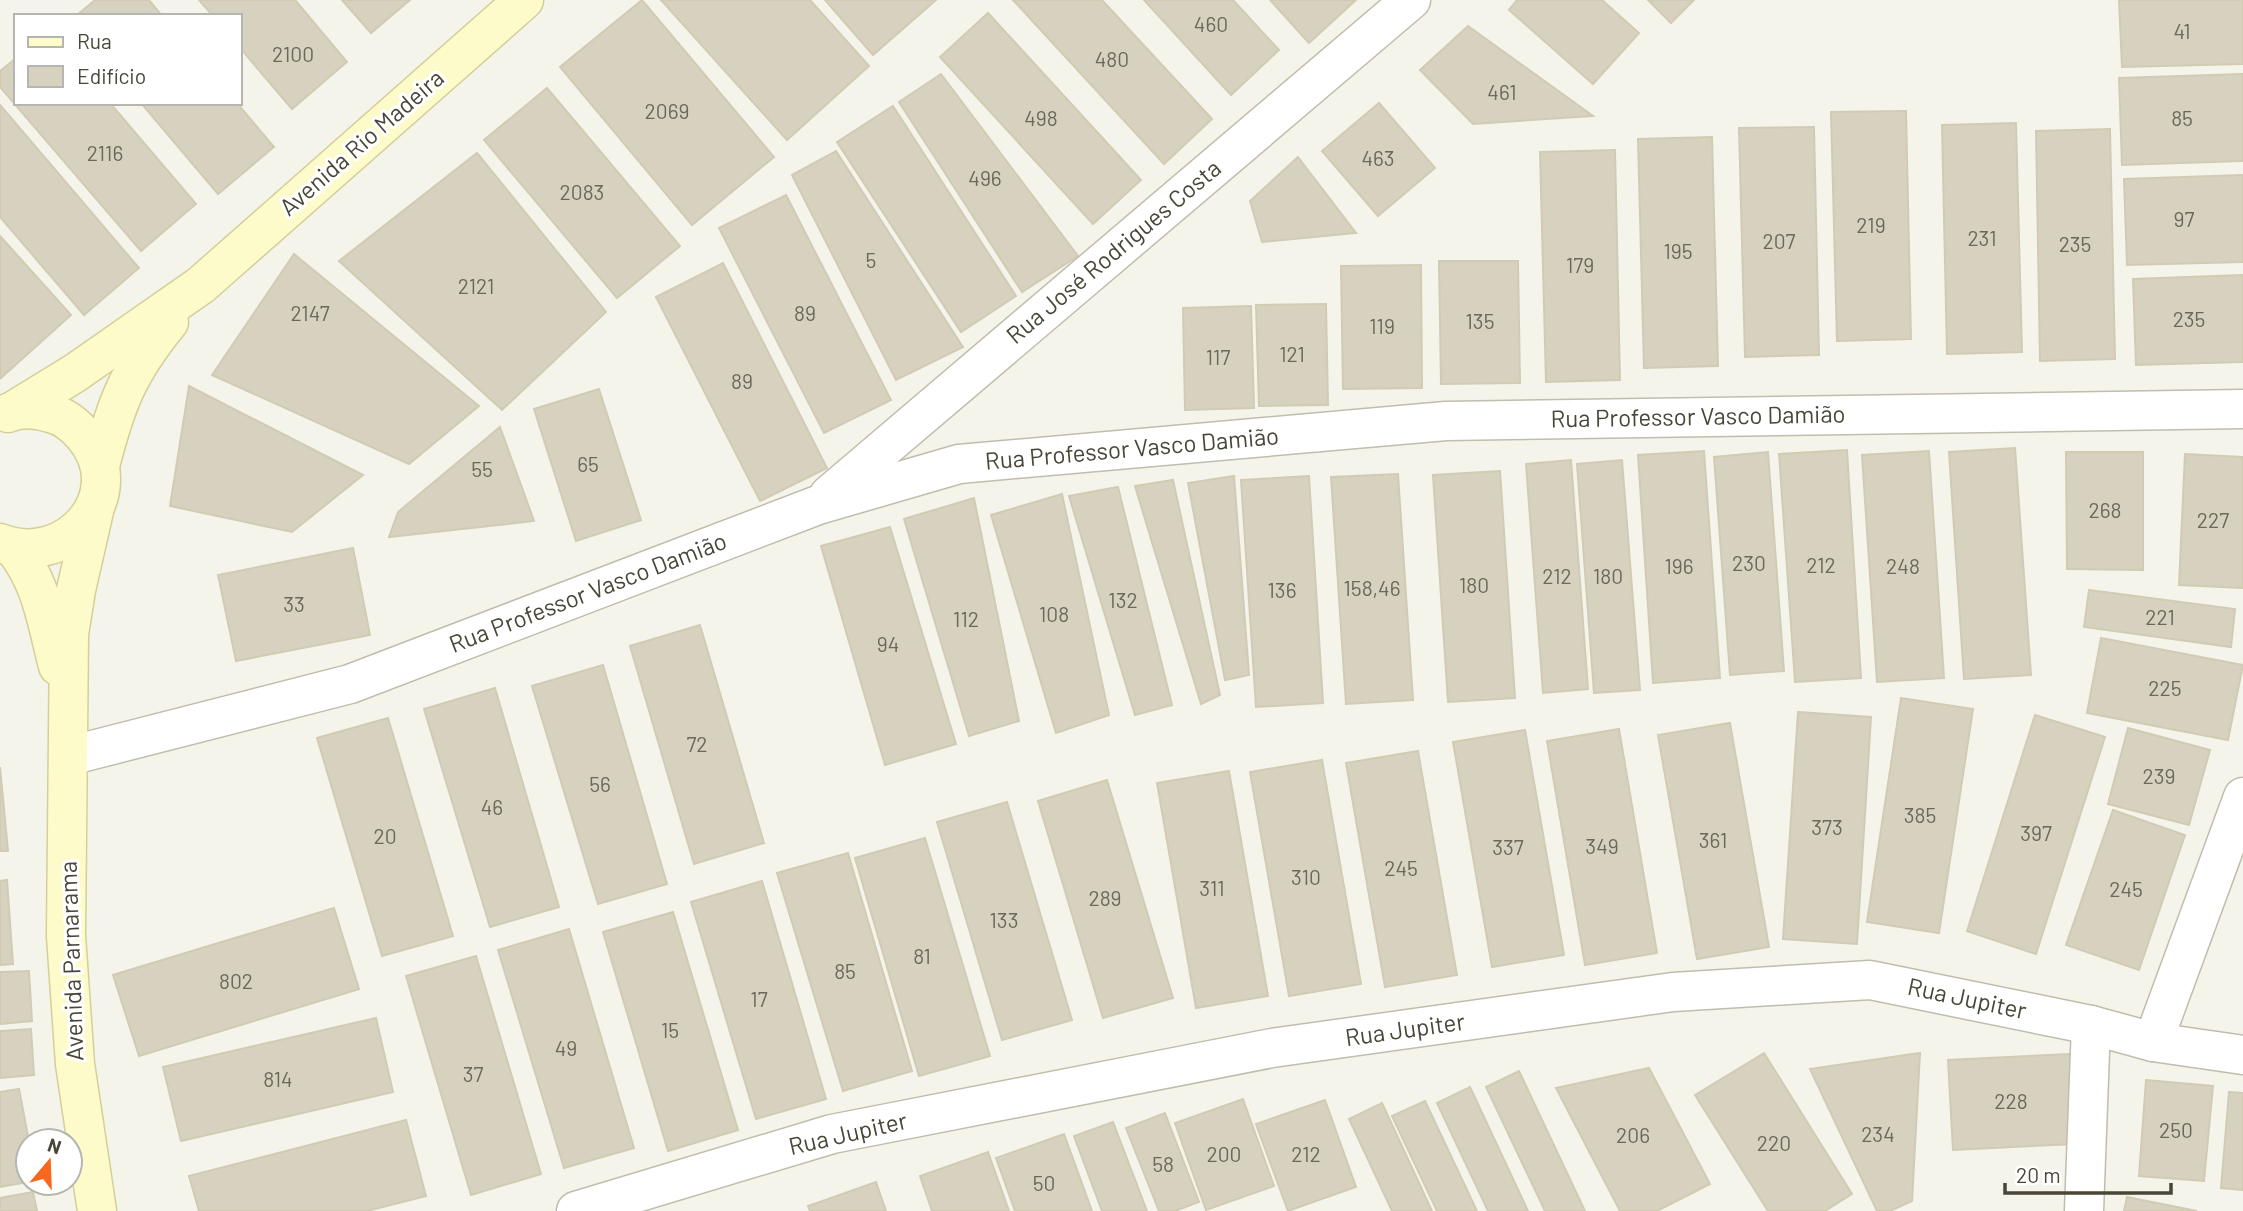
<svg xmlns="http://www.w3.org/2000/svg" width="2243" height="1211" font-family="Barlow,sans-serif">
<rect width="100%" height="100%" fill="#f5f4ea"/>
<g fill="#d7d2c0" stroke="#d1cbb3" stroke-width="2">
<path d="M95,0H149L162,16H76Z"/>
<path d="M199,0H295L347,62L292,109L240,48V16H213Z"/>
<path d="M342,0H410L371,33Z"/>
<path d="M642,0L774,157L692,225L560,67Z"/>
<path d="M661,0H810L869,66L787,140Z"/>
<path d="M825,0H936L873,55Z"/>
<path d="M1013,0H1102L1212,119L1164,164Z"/>
<path d="M1144,0H1233L1279,50L1231,95Z"/>
<path d="M1270,0H1356L1309,43Z"/>
<path d="M1517,0H1602L1639,33L1593,84L1509,10Z"/>
<path d="M1648,0H1694L1671,23Z"/>
<path d="M2119,0H2243V64L2122,67Z"/>
<path d="M988,13L1141,180L1093,224L940,57Z"/>
<path d="M1468,26L1593,116L1473,124L1420,70Z"/>
<path d="M16,58V103H110L196,204L141,251L0,87V71Z"/>
<path d="M941,74L1078,256L1022,292L899,102Z"/>
<path d="M2243,74V161L2122,165L2119,78Z"/>
<path d="M547,88L680,246L617,298L484,140Z"/>
<path d="M141,103H237L274,147L218,194Z"/>
<path d="M1379,103L1435,168L1378,216L1322,151Z"/>
<path d="M0,105L139,268L84,315L0,217Z"/>
<path d="M893,106L1016,296L961,332L837,142Z"/>
<path d="M1906,111L1911,339L1837,341L1831,112Z"/>
<path d="M2016,123L2022,352L1947,354L1942,125Z"/>
<path d="M1814,127L1819,355L1745,357L1739,128Z"/>
<path d="M2110,129L2115,359L2040,361L2036,131Z"/>
<path d="M1712,137L1718,366L1644,368L1638,139Z"/>
<path d="M1615,150L1620,380L1546,382L1540,152Z"/>
<path d="M836,151L963,347L896,380L792,175Z"/>
<path d="M477,153L606,312L502,410L339,261Z"/>
<path d="M1298,157L1356,233L1262,242L1250,201Z"/>
<path d="M2243,175V262L2127,265L2124,179Z"/>
<path d="M786,195L891,400L824,433L719,228Z"/>
<path d="M0,236L71,315L0,379Z"/>
<path d="M294,254L479,406L409,464L212,375Z"/>
<path d="M1439,261H1518L1520,383L1441,384Z"/>
<path d="M723,263L827,468L760,501L656,297Z"/>
<path d="M1421,265L1422,388L1343,389L1341,266Z"/>
<path d="M2243,275V362L2136,365L2133,279Z"/>
<path d="M1326,304L1328,405L1259,406L1256,305Z"/>
<path d="M1251,306L1254,408L1185,410L1183,308Z"/>
<path d="M189,386L363,475L292,532L170,506Z"/>
<path d="M599,389L641,520L576,541L534,409Z"/>
<path d="M500,427L534,521L389,537L398,512Z"/>
<path d="M2015,448L2031,675L1964,679L1949,452Z"/>
<path d="M1847,450L1861,678L1795,682L1779,454Z"/>
<path d="M1704,451L1720,678L1653,683L1638,455Z"/>
<path d="M1929,451L1944,678L1877,682L1862,455Z"/>
<path d="M1768,452L1784,671L1730,675L1714,457Z"/>
<path d="M2066,452H2143V570L2067,569Z"/>
<path d="M2185,454L2243,457V588L2179,585Z"/>
<path d="M1571,460L1588,689L1543,693L1526,464Z"/>
<path d="M1622,460L1640,690L1594,693L1577,464Z"/>
<path d="M1500,471L1515,698L1448,702L1433,475Z"/>
<path d="M1398,474L1413,700L1346,704L1331,477Z"/>
<path d="M1234,476L1249,675L1225,680L1188,483Z"/>
<path d="M1309,476L1323,703L1256,707L1241,480Z"/>
<path d="M1173,480L1220,695L1201,704L1135,486Z"/>
<path d="M1118,487L1172,705L1135,715L1069,496Z"/>
<path d="M1062,494L1109,715L1056,733L991,515Z"/>
<path d="M974,498L1019,721L969,736L904,519Z"/>
<path d="M890,527L956,744L885,765L821,546Z"/>
<path d="M353,548L370,635L236,661L218,575Z"/>
<path d="M2089,590L2235,609L2231,647L2084,627Z"/>
<path d="M700,625L764,843L694,864L630,646Z"/>
<path d="M2101,638L2243,665L2228,740L2087,713Z"/>
<path d="M603,665L667,884L598,904L532,686Z"/>
<path d="M495,688L559,907L490,927L424,709Z"/>
<path d="M1901,698L1973,709L1939,933L1867,922Z"/>
<path d="M1798,712L1871,717L1857,944L1783,939Z"/>
<path d="M2035,715L2105,737L2036,954L1967,931Z"/>
<path d="M388,718L453,936L382,956L317,738Z"/>
<path d="M1730,723L1769,947L1697,959L1658,735Z"/>
<path d="M2128,728L2210,750L2189,825L2108,804Z"/>
<path d="M1619,729L1657,953L1585,965L1547,741Z"/>
<path d="M1525,730L1564,955L1492,967L1453,742Z"/>
<path d="M1418,751L1457,975L1385,987L1346,763Z"/>
<path d="M1322,760L1361,984L1289,996L1250,772Z"/>
<path d="M0,767L8,851H0Z"/>
<path d="M1229,771L1268,996L1196,1008L1157,783Z"/>
<path d="M1107,780L1173,998L1103,1018L1038,801Z"/>
<path d="M1007,802L1072,1020L1002,1040L937,822Z"/>
<path d="M2113,810L2185,835L2139,970L2066,945Z"/>
<path d="M925,838L990,1056L919,1076L855,858Z"/>
<path d="M848,853L912,1071L843,1091L777,873Z"/>
<path d="M7,880L13,964L0,965V881Z"/>
<path d="M762,881L826,1099L756,1119L691,902Z"/>
<path d="M334,908L359,989L139,1056L113,975Z"/>
<path d="M673,912L738,1130L668,1151L603,932Z"/>
<path d="M569,929L634,1148L564,1168L498,950Z"/>
<path d="M476,956L541,1174L471,1195L406,976Z"/>
<path d="M29,971L32,1021L0,1024V972Z"/>
<path d="M376,1018L393,1092L181,1141L163,1067Z"/>
<path d="M31,1029L34,1075L0,1078V1031Z"/>
<path d="M1764,1053L1852,1194L1825,1211H1768L1695,1095Z"/>
<path d="M1920,1053L1912,1201L1890,1211H1877L1810,1069Z"/>
<path d="M2070,1054L2074,1144L1953,1150L1948,1060Z"/>
<path d="M1649,1068L1710,1184L1657,1211H1620L1556,1088Z"/>
<path d="M1519,1071L1585,1211H1545L1486,1087Z"/>
<path d="M2146,1080L2213,1086L2204,1181L2139,1176Z"/>
<path d="M1470,1087L1528,1211H1488L1437,1103Z"/>
<path d="M19,1089L29,1141L28,1182L0,1187V1092Z"/>
<path d="M2229,1092L2243,1093V1190L2221,1188Z"/>
<path d="M1243,1099L1274,1186L1206,1210L1175,1123Z"/>
<path d="M1325,1100L1356,1187L1288,1211L1256,1124Z"/>
<path d="M1425,1101L1477,1211H1437L1392,1116Z"/>
<path d="M1382,1103L1432,1211H1392L1349,1119Z"/>
<path d="M1165,1113L1199,1202L1175,1211H1159L1126,1128Z"/>
<path d="M406,1120L426,1196L367,1211H199L189,1176Z"/>
<path d="M1113,1122L1147,1211H1102L1074,1136Z"/>
<path d="M1064,1134L1092,1211H1015L996,1158Z"/>
<path d="M988,1152L1009,1211H932L920,1176Z"/>
<path d="M876,1182L886,1211H810L808,1206Z"/>
<path d="M33,1192L37,1211H0V1198Z"/>
<path d="M2127,1197L2197,1211H2124Z"/>
</g>
<g fill="none" stroke-linecap="round" stroke-linejoin="round">
<g stroke="#c1bdad" stroke-width="41">
<g id="street">
<path d="M829,495L1411,0"/>
<path d="M69,756L350,684L818,505L959,464L1446,421L2243,409"/>
<path d="M2153,1042L2243,797"/>
<path d="M576,1211L832,1134L1272,1048L1673,992L1870,980L2091,1025L2153,1042L2243,1055"/>
<path d="M2084,1211L2091,1025"/>
</g>
</g>
<g stroke="#d4cf9a" stroke-width="41">
<g id="secondary">
<path d="M13,411L75,373L201,285L524,0"/>
<path d="M100,466C116,403 128,372 169,322"/>
<path d="M94,511L76,590L69,634L66,936L75,1064L97,1211"/>
<path d="M0,543C67,569 132,495 85,437C76,426 64,416 50,413C37,409 22,407 8,413"/>
<path d="M14,548C42,583 47,624 58,666"/>
</g>
</g>
<use href="#street" stroke="#fff" stroke-width="38"/>
<use href="#secondary" stroke="#fefbcb" stroke-width="38"/>
</g>
<g text-anchor="middle" stroke-width="6" stroke-linejoin="round" paint-order="stroke">
<g font-size="21" fill="#6c695a">
<text x="1211" y="32">460</text>
<text x="2182" y="39">41</text>
<text x="293" y="62">2100</text>
<text x="1112" y="67">480</text>
<text x="1502" y="100">461</text>
<text x="667" y="119">2069</text>
<text x="1041" y="126">498</text>
<text x="2182" y="126">85</text>
<text x="105" y="161">2116</text>
<text x="1378" y="166">463</text>
<text x="985" y="186">496</text>
<text x="582" y="200">2083</text>
<text x="2184" y="227">97</text>
<text x="1871" y="233">219</text>
<text x="1982" y="246">231</text>
<text x="1779" y="249">207</text>
<text x="2075" y="252">235</text>
<text x="1678" y="259">195</text>
<text x="871" y="268">5</text>
<text x="1580" y="273">179</text>
<text x="476" y="294">2121</text>
<text x="310" y="321">2147</text>
<text x="805" y="321">89</text>
<text x="2189" y="327">235</text>
<text x="1480" y="329">135</text>
<text x="1382" y="334">119</text>
<text x="1292" y="362">121</text>
<text x="1218" y="365">117</text>
<text x="742" y="389">89</text>
<text x="588" y="472">65</text>
<text x="482" y="477">55</text>
<text x="2105" y="518">268</text>
<text x="2213" y="528">227</text>
<text x="1749" y="571">230</text>
<text x="1821" y="573">212</text>
<text x="1679" y="574">196</text>
<text x="1903" y="574">248</text>
<text x="1557" y="584">212</text>
<text x="1608" y="584">180</text>
<text x="1474" y="593">180</text>
<text x="1372" y="596">158,46</text>
<text x="1282" y="598">136</text>
<text x="1123" y="608">132</text>
<text x="294" y="612">33</text>
<text x="1054" y="622">108</text>
<text x="2160" y="625">221</text>
<text x="966" y="627">112</text>
<text x="888" y="652">94</text>
<text x="2165" y="696">225</text>
<text x="697" y="752">72</text>
<text x="2159" y="784">239</text>
<text x="600" y="792">56</text>
<text x="492" y="815">46</text>
<text x="1920" y="823">385</text>
<text x="1827" y="835">373</text>
<text x="2036" y="841">397</text>
<text x="385" y="844">20</text>
<text x="1713" y="848">361</text>
<text x="1602" y="854">349</text>
<text x="1508" y="855">337</text>
<text x="1401" y="876">245</text>
<text x="1306" y="885">310</text>
<text x="1212" y="896">311</text>
<text x="2126" y="897">245</text>
<text x="1105" y="906">289</text>
<text x="1004" y="928">133</text>
<text x="922" y="964">81</text>
<text x="845" y="979">85</text>
<text x="236" y="989">802</text>
<text x="759" y="1007">17</text>
<text x="670" y="1038">15</text>
<text x="566" y="1056">49</text>
<text x="473" y="1082">37</text>
<text x="278" y="1087">814</text>
<text x="2011" y="1109">228</text>
<text x="2176" y="1138">250</text>
<text x="1878" y="1142">234</text>
<text x="1633" y="1143">206</text>
<text x="1774" y="1151">220</text>
<text x="1224" y="1162">200</text>
<text x="1306" y="1162">212</text>
<text x="1163" y="1172">58</text>
<text x="1044" y="1191">50</text>
</g>
<g font-size="24" fill="#494638" stroke="#fff">
<text transform="translate(362 143) rotate(-41)" y="8">Avenida Rio Madeira</text>
<text transform="translate(1114 252) rotate(-40)" y="8">Rua José Rodrigues Costa</text>
<text transform="translate(1698 417) rotate(-1)" y="8">Rua Professor Vasco Damião</text>
<text transform="translate(1132 449) rotate(-5)" y="8">Rua Professor Vasco Damião</text>
<text transform="translate(588 593) rotate(-21)" y="8">Rua Professor Vasco Damião</text>
<text transform="translate(72 961) rotate(-92)" y="8">Avenida Parnarama</text>
<text transform="translate(1967 999) rotate(12)" y="8">Rua Jupiter</text>
<text transform="translate(1405 1030) rotate(-8)" y="8">Rua Jupiter</text>
<text transform="translate(848 1134) rotate(-13)" y="8">Rua Jupiter</text>
</g>
</g>
<rect x="14" y="14" width="228" height="91" fill="#ffffff" stroke="#b6b5af" stroke-width="2"/>
<rect x="28" y="37" width="35" height="10" fill="#fefbcb" stroke="#b6b5af" stroke-width="2"/>
<text x="77" y="49" font-size="21" fill="#494638">Rua</text>
<rect x="28" y="66" width="35" height="21" fill="#d7d2c0" stroke="#b6b5af" stroke-width="2"/>
<text x="77" y="84" font-size="21" fill="#494638">Edifício</text>
<g transform="translate(49 1162) rotate(19)"><circle r="33" fill="#ffffff" stroke="#b6b5af" stroke-width="2"/>
<path d="M0-5L12 26L0 18L-12 26Z" fill="#f8671f"/>
<text y="-10" font-size="19" font-weight="bold" text-anchor="middle" fill="#494638">N</text>
</g>
<path d="M2005 1183v10h166v-10" fill="none" stroke="#494638" stroke-width="3.5"/>
<text x="2016" y="1183" font-size="21" fill="#494638" stroke="#ffffff" stroke-width="5" paint-order="stroke">20 m</text>
</svg>
